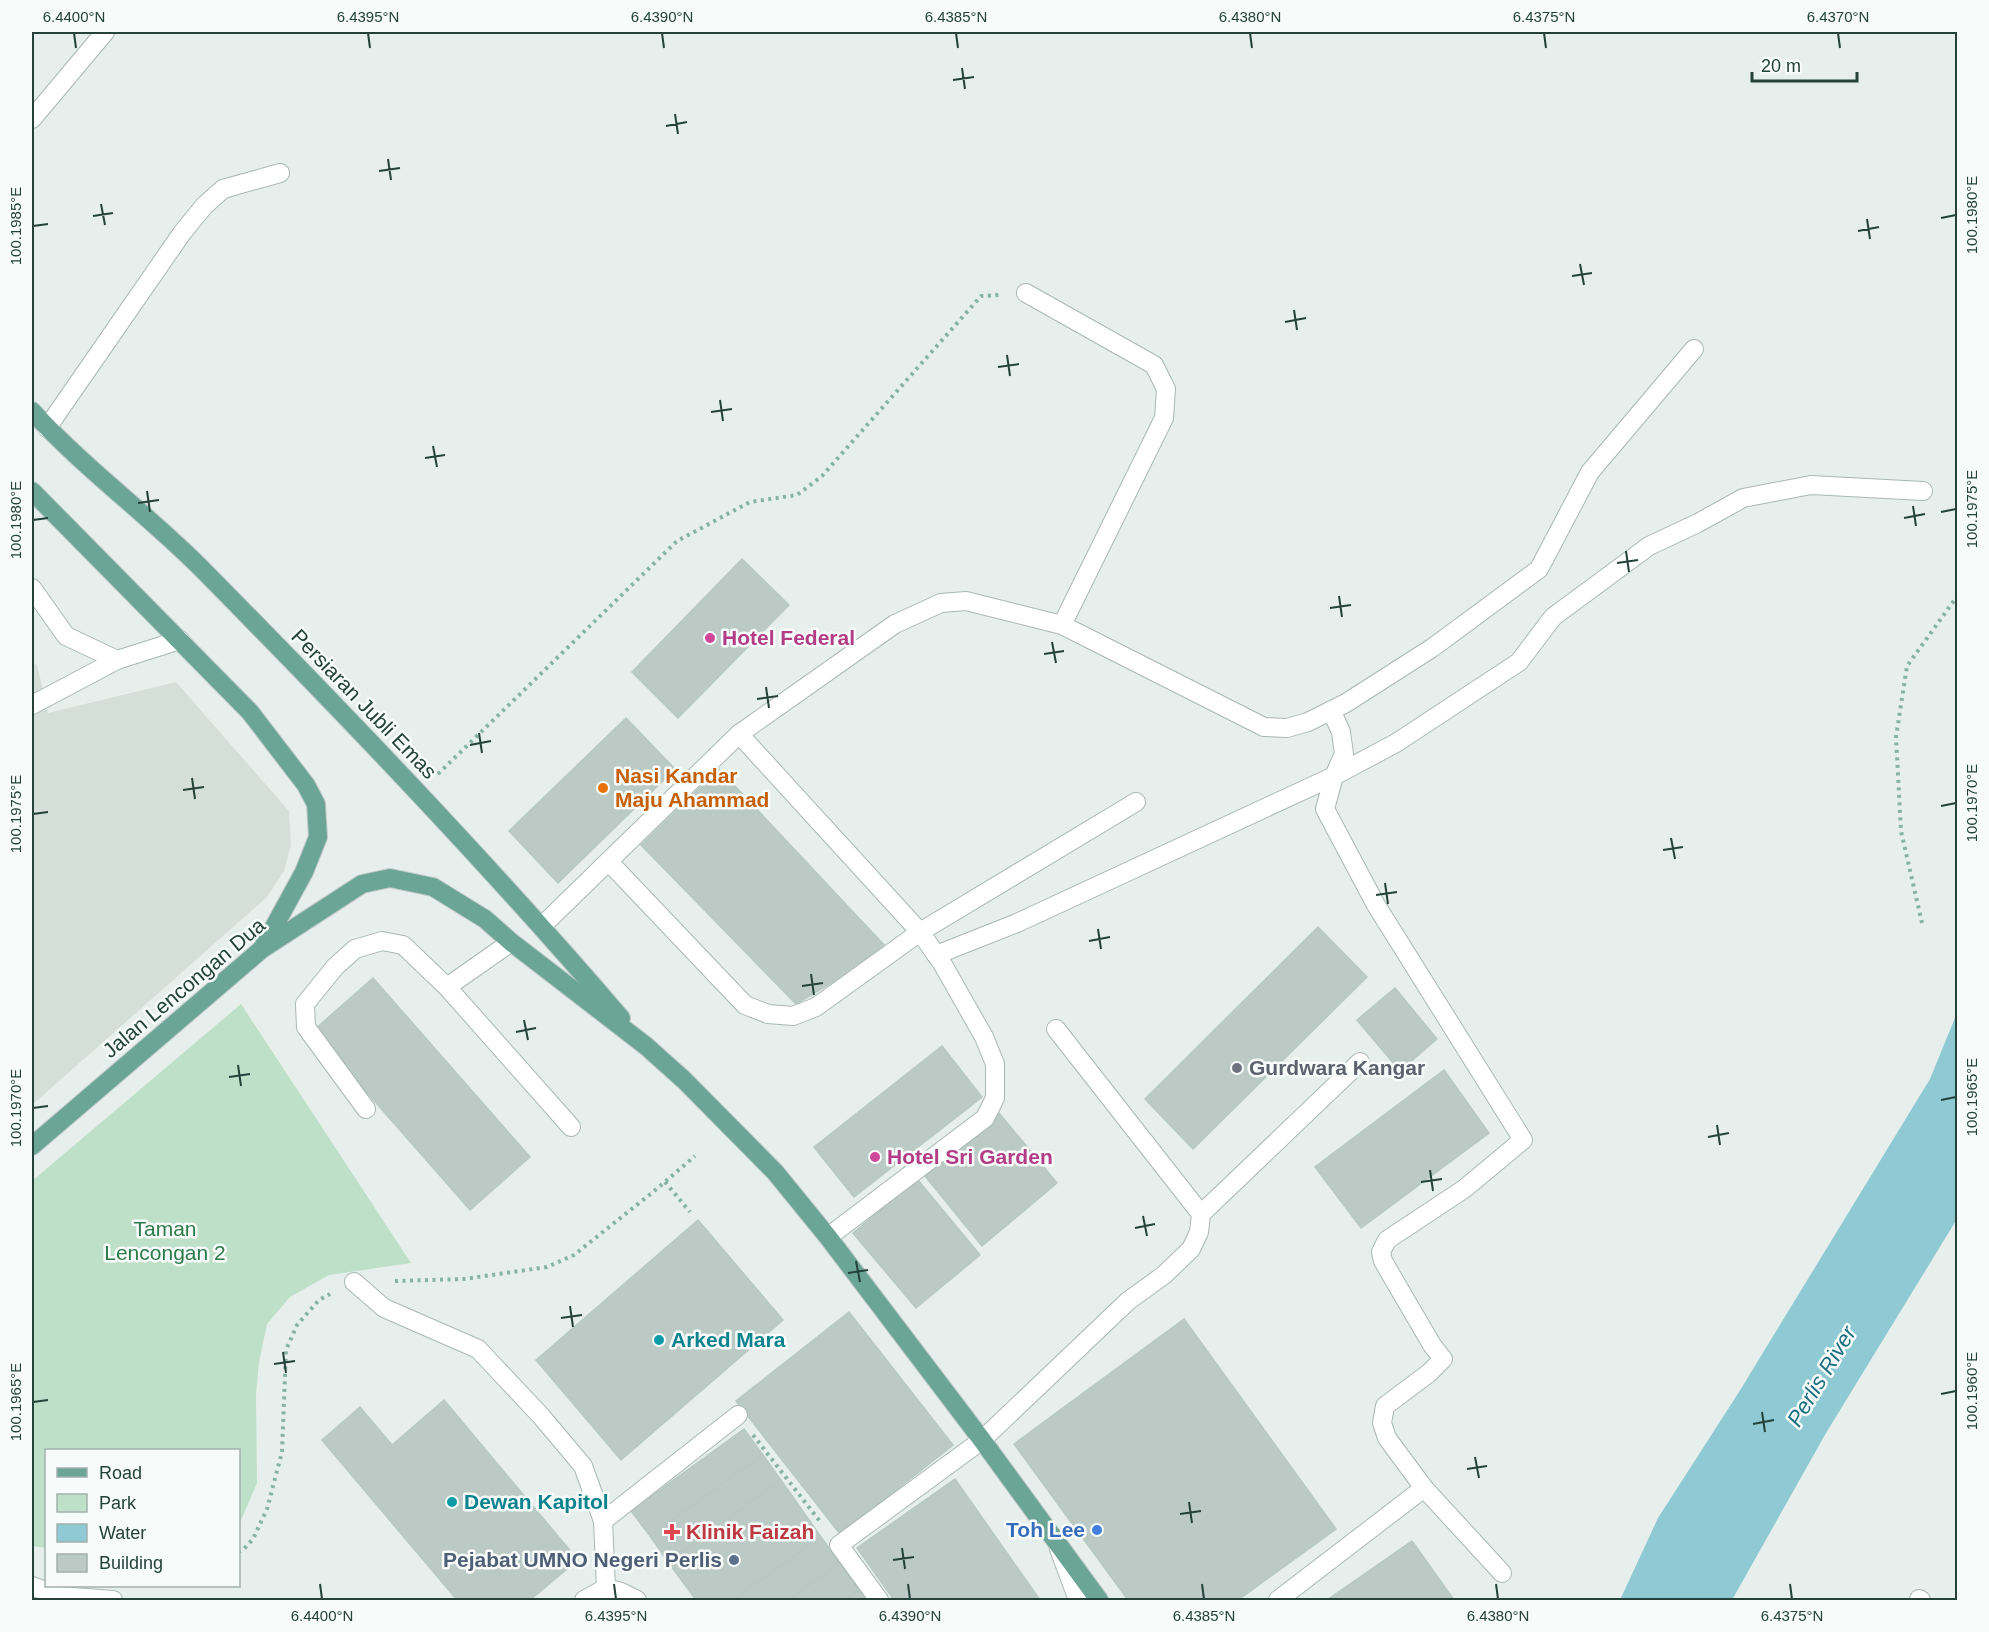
<svg xmlns="http://www.w3.org/2000/svg" width="1989" height="1632" font-family="Helvetica,sans-serif">
<rect width="100%" height="100%" fill="#e6efeb"/>
<path fill="#d4dfda" d="M37,664L48,713L176,682L289,811L291,845L284,871L267,897L32,1105V665Z"/>
<path fill="#bfe0c8" d="M241,1004L411,1263L329,1275L290,1297L267,1324L259,1362L256,1395L257,1483L239,1525L238,1450H46V1548L32,1546V1181Z"/>
<path fill="#8ec9d4" d="M1957,1013V1219L1826,1433L1732,1600H1620L1658,1518L1739,1392L1930,1079Z"/>
<g fill="#bbcac4" stroke="#b8c9c2" stroke-width="1.5">
<path d="M742,559L789,605L678,718L632,672Z"/>
<path d="M626,718L675,769L558,883L509,831Z"/>
<path d="M719,769L888,949L796,1004L641,845Z"/>
<path d="M1318,927L1367,977L1193,1149L1145,1099Z"/>
<path d="M373,978L530,1157L470,1210L313,1031Z"/>
<path d="M1395,988L1437,1039L1400,1071L1357,1020Z"/>
<path d="M942,1046L982,1097L854,1197L814,1147Z"/>
<path d="M1444,1070L1489,1133L1361,1228L1315,1167Z"/>
<path d="M999,1113L1057,1183L982,1246L925,1176Z"/>
<path d="M917,1179L980,1255L916,1308L853,1233Z"/>
<path d="M698,1220L783,1320L621,1460L536,1360Z"/>
<path d="M849,1312L953,1445L840,1534L736,1401Z"/>
<path d="M1184,1319L1336,1529L1238,1600H1128L1014,1444Z"/>
<path d="M444,1400L578,1560L530,1600H457L322,1440L360,1407L392,1445Z"/>
<path d="M744,1429L763,1455L650,1536L631,1511Z"/>
<path d="M763,1455L781,1480L668,1562L650,1536Z"/>
<path d="M955,1479L1040,1600H894L857,1548Z"/>
<path d="M781,1480L821,1537L733,1600H696L668,1562Z"/>
<path d="M821,1537L840,1563L789,1600H733Z"/>
<path d="M1412,1541L1454,1600H1327Z"/>
<path d="M840,1563L859,1590L845,1600H789Z"/>
<path d="M859,1590L867,1600H845Z"/>
</g>
<g fill="none" stroke-linecap="round" stroke-linejoin="round">
<g stroke="#a8b8b2" stroke-width="20">
<g id="minor">
<path d="M32,119L105,32"/>
<path d="M1026,293L1154,365L1166,389L1164,418L1062,625"/>
<path d="M47,428L182,233L204,206L223,189L280,173"/>
<path d="M32,588L66,636L117,660"/>
<path d="M32,705L117,660L180,640"/>
<path d="M739,734L920,932L942,963L984,1037L995,1064V1098L985,1118L828,1237"/>
<path d="M609,862L745,1005L768,1014L793,1016L816,1007L920,932L1136,802"/>
<path d="M542,926L739,734L895,624L941,603L966,601L1062,625L1264,727L1287,728L1308,722L1346,703L1432,648L1539,569L1590,472L1694,349"/>
<path d="M936,955L1017,923L1334,776L1396,743L1519,662L1553,617L1649,546L1698,523L1743,498L1811,485L1923,491"/>
<path d="M447,987L571,1127"/>
<path d="M366,1109L306,1027L305,1004L335,967L355,949L382,941L403,945L447,987L511,942"/>
<path d="M1201,1214L1360,1062"/>
<path d="M354,1282L384,1308L478,1349L541,1416L583,1466L603,1521L606,1588"/>
<path d="M1424,1488L1502,1573"/>
<path d="M603,1521L738,1415"/>
<path d="M1059,1549L1078,1600"/>
<path d="M32,1586L59,1596L113,1600"/>
<path d="M1919,1599L1921,1600"/>
<path d="M584,1600L606,1588L621,1592L637,1600"/>
<path d="M879,1600L839,1545L982,1440L1128,1301L1164,1275L1191,1249L1199,1232L1201,1214L1056,1029"/>
<path d="M1278,1600L1424,1488L1387,1438L1382,1423L1385,1406L1429,1373L1443,1359L1432,1345L1383,1261L1381,1252L1387,1240L1464,1189L1523,1140L1376,905L1325,809L1334,776L1344,754L1341,732L1331,710"/>
</g>
</g>
<g stroke="#c2cac8" stroke-width="20">
<g id="major">
<path d="M32,411C84,468 147,514 201,568C345,714 487,862 621,1018"/>
<path d="M32,491L250,712L306,785L316,804L318,837L304,872L263,947"/>
<path d="M32,1146L262,949L362,884L390,878L433,887L485,919L511,942L646,1046L684,1080L775,1172L828,1237L982,1440L1099,1600"/>
</g>
</g>
<g stroke="#86b3a5" stroke-width="4" stroke-dasharray="3 4.5" stroke-linecap="butt">
<path d="M438,774L677,541L750,502L797,495L822,476L981,296L1000,295"/>
<path d="M1922,923L1901,831L1896,737L1907,666L1958,595"/>
<path d="M665,1182L690,1212"/>
<path d="M395,1281L464,1279L547,1267L574,1255L653,1192L695,1156"/>
<path d="M753,1435L822,1524"/>
<path d="M238,1552L243,1550L253,1539L267,1509L282,1452L286,1350L297,1325L319,1300L330,1294"/>
</g>
<use href="#minor" stroke="#fff" stroke-width="18"/>
<use href="#major" stroke="#6aa596" stroke-width="18"/>
</g>
<path fill="none" stroke="#24423a" stroke-width="2" d="M74,33L76,48M368,33L370,48M662,33L664,48M956,33L958,48M1250,33L1252,48M1544,33L1546,48M1838,33L1840,48M962,68L965,89M953,80L974,77M675,114L678,134M666,126L687,122M388,159L391,180M379,171L400,168M101,204L105,225M93,216L113,213M1941,218L1956,215M1867,219L1870,239M33,226L48,224M1858,231L1879,227M1580,264L1584,285M1572,276L1592,273M1294,310L1297,330M1285,322L1306,318M1007,355L1010,376M998,367L1019,364M720,400L723,421M711,412L732,409M433,446L437,467M425,458L445,455M147,491L150,512M138,503L159,500M1913,506L1916,526M1941,512L1956,509M1904,518L1925,514M33,520L48,518M1626,551L1629,572M1617,563L1638,560M1339,596L1342,617M1330,608L1351,605M1052,642L1056,663M1044,654L1064,651M766,687L769,708M757,699L778,696M479,733L482,753M470,745L491,741M192,778L195,799M183,790L204,787M1941,806L1956,803M33,814L48,812M1671,838L1675,859M1663,850L1683,847M1385,883L1388,904M1376,895L1397,892M1098,929L1101,949M1089,941L1110,937M811,974L814,995M802,986L823,983M524,1020L528,1040M516,1032L536,1028M238,1065L241,1086M229,1077L250,1074M1941,1100L1956,1097M33,1108L48,1106M1717,1125L1720,1145M1708,1137L1729,1133M1430,1170L1433,1191M1421,1182L1442,1179M1143,1216L1147,1236M1135,1228L1155,1224M856,1261L860,1282M848,1273L868,1270M570,1306L573,1327M561,1318L582,1315M283,1352L286,1373M274,1364L295,1361M1941,1394L1956,1391M33,1402L48,1400M1762,1412L1765,1432M1753,1424L1774,1420M1475,1457L1479,1478M1467,1469L1487,1466M1189,1502L1192,1523M1180,1514L1201,1511M902,1548L905,1569M893,1560L914,1557M320,1584L322,1599M614,1584L616,1599M908,1584L910,1599M1202,1584L1204,1599M1496,1584L1498,1599M1790,1584L1792,1599"/>
<g fill="#d1479c" stroke="#f7fbf9" stroke-width="2">
<circle cx="710" cy="638" r="6"/>
<circle cx="875" cy="1157" r="6"/>
</g>
<circle fill="#e8710a" stroke="#f7fbf9" stroke-width="2" cx="603" cy="788" r="6"/>
<circle fill="#6b7280" stroke="#f7fbf9" stroke-width="2" cx="1237" cy="1068" r="6"/>
<g fill="#0f9aa8" stroke="#f7fbf9" stroke-width="2">
<circle cx="659" cy="1340" r="6"/>
<circle cx="452" cy="1502" r="6"/>
</g>
<circle fill="#3f7fe0" stroke="#f7fbf9" stroke-width="2" cx="1097" cy="1530" r="6"/>
<path fill="#e0444e" stroke="#f7fbf9" stroke-width="2" d="M669 1523h6v6h6v6h-6v6h-6v-6h-6v-6h6z"/>
<circle fill="#5c6f8a" stroke="#f7fbf9" stroke-width="2" cx="734" cy="1560" r="6"/>
<g text-anchor="middle" stroke-width="5" stroke-linejoin="round" paint-order="stroke">
<g font-size="21" font-weight="bold" fill="#b23c85" stroke="#f7fbf9" text-anchor="start">
<text x="722" y="645">Hotel Federal</text>
<text x="887" y="1164">Hotel Sri Garden</text>
</g>
<g font-size="21" fill="#24423a" stroke="#f7fbf9">
<text transform="translate(364 704) rotate(46)" y="7">Persiaran Jubli Emas</text>
<text transform="translate(184 988) rotate(-40)" y="7">Jalan Lencongan Dua</text>
</g>
<g font-size="21" font-weight="bold" fill="#c56008" stroke="#f7fbf9" text-anchor="start">
<text x="615" y="783">Nasi Kandar<tspan x="615" dy="24">Maju Ahammad</tspan></text>
</g>
<g font-size="21" font-weight="bold" fill="#5b616d" stroke="#f7fbf9" text-anchor="start">
<text x="1249" y="1075">Gurdwara Kangar</text>
</g>
<g font-size="21" fill="#2d7a4b" stroke="#f7fbf9">
<text x="165" y="1236">Taman<tspan x="165" dy="24">Lencongan 2</tspan></text>
</g>
<g font-size="21" font-weight="bold" fill="#0d838f" stroke="#f7fbf9" text-anchor="start">
<text x="671" y="1347">Arked Mara</text>
<text x="464" y="1509">Dewan Kapitol</text>
</g>
<g font-size="21" font-weight="bold" fill="#366cbe" stroke="#f7fbf9" text-anchor="end">
<text x="1085" y="1537">Toh Lee</text>
</g>
<g font-size="21" font-weight="bold" fill="#be3a42" stroke="#f7fbf9" text-anchor="start">
<text x="686" y="1539">Klinik Faizah</text>
</g>
<g font-size="21" font-weight="bold" fill="#4e5e75" stroke="#f7fbf9" text-anchor="end">
<text x="722" y="1567">Pejabat UMNO Negeri Perlis</text>
</g>
<g font-size="22" font-style="italic" fill="#1c6f80" stroke="#f7fbf9">
<text transform="translate(1821 1376) rotate(-59)" y="8">Perlis River</text>
</g>
</g>
<rect width="1989" height="1632" fill="none" stroke="#f7fbf9" stroke-width="66"/>
<rect x="45" y="1449" width="195" height="138" fill="#f7fbf9" stroke="#a3b1ad" stroke-width="1.5"/>
<rect x="57" y="1468" width="30" height="9" fill="#6aa596" stroke="#a3b1ad" stroke-width="1.5"/>
<text x="99" y="1479" font-size="18" fill="#24423a">Road</text>
<rect x="57" y="1494" width="30" height="18" fill="#bfe0c8" stroke="#a3b1ad" stroke-width="1.5"/>
<text x="99" y="1509" font-size="18" fill="#24423a">Park</text>
<rect x="57" y="1524" width="30" height="18" fill="#8ec9d4" stroke="#a3b1ad" stroke-width="1.5"/>
<text x="99" y="1539" font-size="18" fill="#24423a">Water</text>
<rect x="57" y="1554" width="30" height="18" fill="#bbcac4" stroke="#a3b1ad" stroke-width="1.5"/>
<text x="99" y="1569" font-size="18" fill="#24423a">Building</text>
<path d="M1752 72v9h105v-9" fill="none" stroke="#24423a" stroke-width="3"/>
<text x="1761" y="72" font-size="18" fill="#24423a" stroke="#f7fbf9" stroke-width="4.5" paint-order="stroke">20 m</text>
<rect x="33" y="33" width="1923" height="1566" fill="none" stroke="#24423a" stroke-width="2"/>
<g font-size="15" text-anchor="middle" fill="#24423a">
<text x="74" y="22">6.4400°N</text>
<text x="368" y="22">6.4395°N</text>
<text x="662" y="22">6.4390°N</text>
<text x="956" y="22">6.4385°N</text>
<text x="1250" y="22">6.4380°N</text>
<text x="1544" y="22">6.4375°N</text>
<text x="1838" y="22">6.4370°N</text>
<text transform="translate(1972 215) rotate(-90)" y="5">100.1980°E</text>
<text transform="translate(16 226) rotate(-90)" y="5">100.1985°E</text>
<text transform="translate(1972 509) rotate(-90)" y="5">100.1975°E</text>
<text transform="translate(16 520) rotate(-90)" y="5">100.1980°E</text>
<text transform="translate(1972 803) rotate(-90)" y="5">100.1970°E</text>
<text transform="translate(16 814) rotate(-90)" y="5">100.1975°E</text>
<text transform="translate(1972 1097) rotate(-90)" y="5">100.1965°E</text>
<text transform="translate(16 1108) rotate(-90)" y="5">100.1970°E</text>
<text transform="translate(1972 1391) rotate(-90)" y="5">100.1960°E</text>
<text transform="translate(16 1402) rotate(-90)" y="5">100.1965°E</text>
<text x="322" y="1621">6.4400°N</text>
<text x="616" y="1621">6.4395°N</text>
<text x="910" y="1621">6.4390°N</text>
<text x="1204" y="1621">6.4385°N</text>
<text x="1498" y="1621">6.4380°N</text>
<text x="1792" y="1621">6.4375°N</text>
</g>
</svg>
